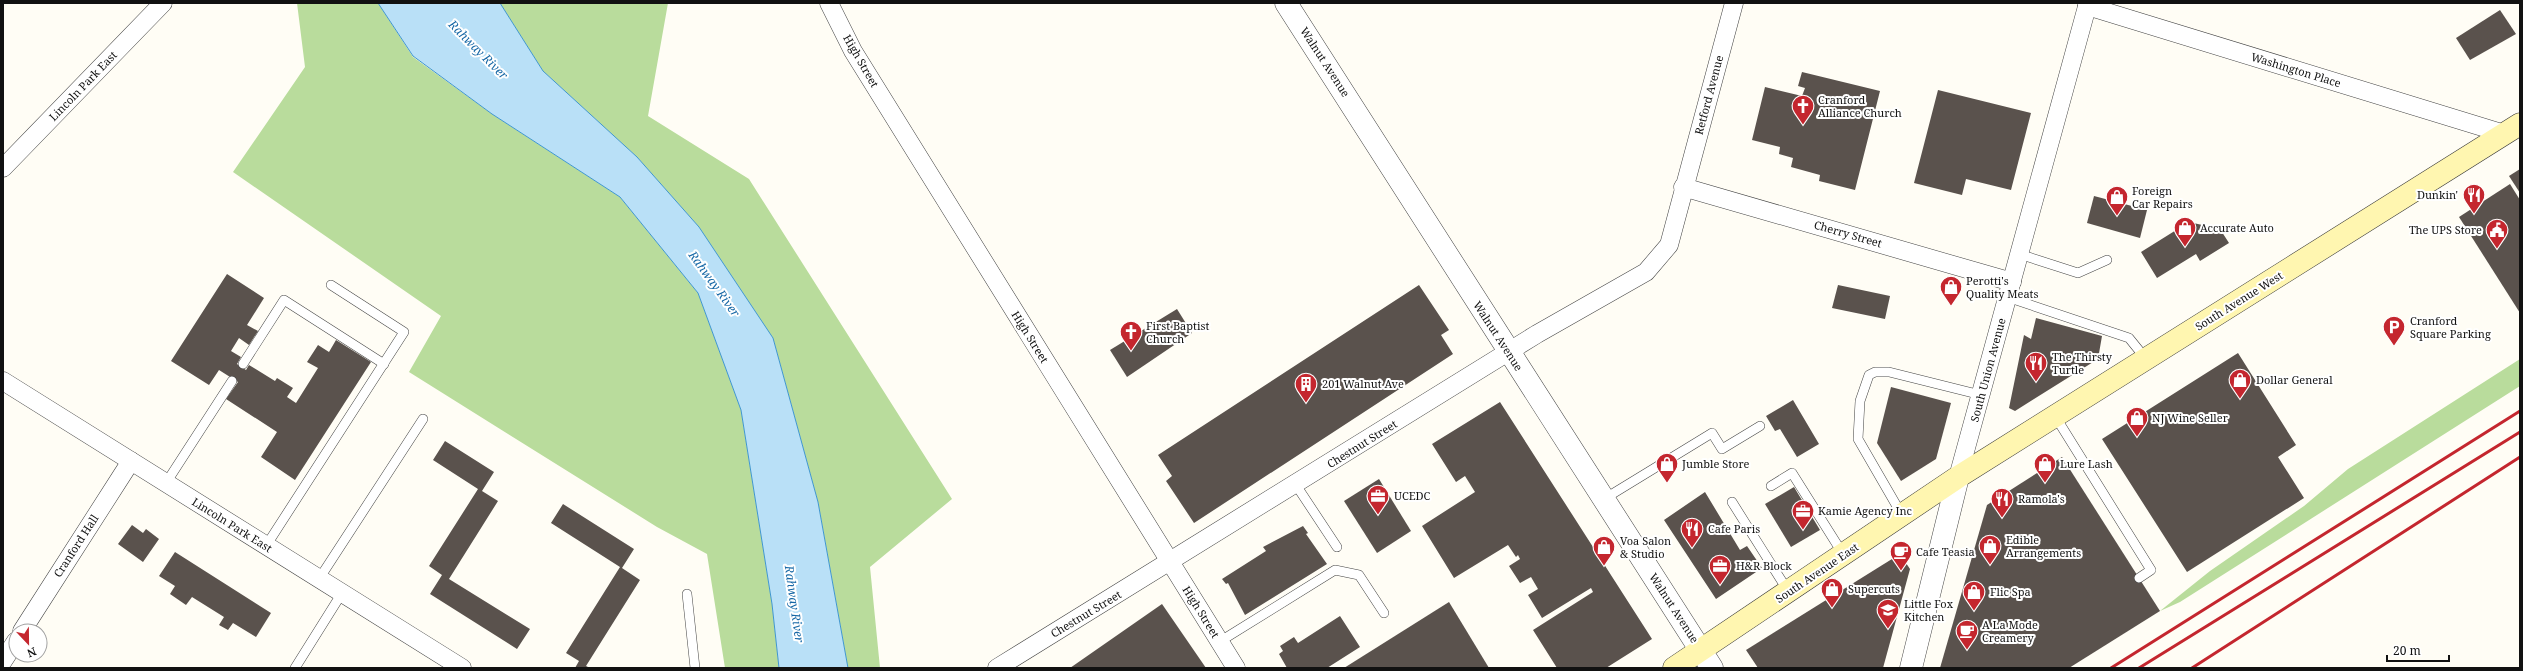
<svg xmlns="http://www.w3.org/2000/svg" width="2523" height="671" font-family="'Noto Serif',serif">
<rect width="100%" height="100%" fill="#fffdf5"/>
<g fill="#b9dc9c">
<path d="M297,3H378L413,57L492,114L620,197L698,293L741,410L772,604L779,668H725L707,554L657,527L409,372L441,316L233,172L305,67Z"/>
<path d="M500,3H668L648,116L749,179L952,499L870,567L880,668H848L818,502L773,338L699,227L637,157L543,71Z"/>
<path d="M2520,359V386L2180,602L2160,611L2210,571L2304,506L2348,469Z"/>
</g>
<path fill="#b9e0f7" stroke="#3f96cf" d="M378,3H500L543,71L637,157L699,227L773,338L818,502L848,668H779L772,604L741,410L698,293L620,197L492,114L413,56Z"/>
<g fill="#5a524d">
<path d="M2500,10L2516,34L2470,60L2456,38Z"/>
<path d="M1802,72L1880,91L1855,190L1819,181L1820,175L1791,167L1793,158L1779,154L1780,147L1752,140L1765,87L1802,96L1805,88L1798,86Z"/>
<path d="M1938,90L2031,113L2011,190L1966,179L1962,195L1914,183Z"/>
<path d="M2520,169V193L2509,176Z"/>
<path d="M2510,184L2520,200V313L2459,217Z"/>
<path d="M2094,196L2147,210L2140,238L2087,223Z"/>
<path d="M2189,222L2220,229L2229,243L2200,261L2196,254L2157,278L2141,252Z"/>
<path d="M227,274L264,298L247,325L258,331L249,345L239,338L231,351L241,357L237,364L246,370L249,365L275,381L277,378L293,388L287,397L296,403L318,368L307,362L318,345L329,352L336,340L371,362L295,480L261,457L277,432L226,399L238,382L219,370L209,385L171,361Z"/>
<path d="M1419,285L1449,330L1441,335L1453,354L1194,523L1166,481L1172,476L1158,455Z"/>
<path d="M1838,285L1890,296L1885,319L1832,308Z"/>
<path d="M1177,309L1192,333L1127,377L1110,350Z"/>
<path d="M2036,318L2102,336L2098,359L2015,411L2009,408L2024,335L2031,339Z"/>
<path d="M2238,353L2296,445L2278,457L2304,498L2187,572L2102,439Z"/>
<path d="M1891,387L1951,403L1936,459L1901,481L1877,443Z"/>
<path d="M1793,400L1819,444L1797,457L1780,429L1775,431L1766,416Z"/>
<path d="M1500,402L1652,639L1606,668H1557L1533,630L1593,592L1591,588L1542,618L1528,595L1538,589L1531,577L1520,583L1509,566L1520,559L1518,555L1516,557L1508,545L1454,578L1422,526L1475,492L1465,476L1456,482L1432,444Z"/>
<path d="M445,441L494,472L482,491L498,501L449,579L530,629L517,649L430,594L442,575L429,566L478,489L433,460Z"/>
<path d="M2062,457L2160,611L2069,668H1940L1987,505Z"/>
<path d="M1379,479L1411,531L1377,553L1344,501Z"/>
<path d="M1794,487L1820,530L1791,547L1765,504Z"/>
<path d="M1705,492L1740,550L1747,546L1762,568L1716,599L1664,520Z"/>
<path d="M563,504L634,549L622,568L640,580L586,666L590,668H575L579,661L566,653L620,567L551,523Z"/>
<path d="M132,525L143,533L146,529L159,539L143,562L118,544Z"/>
<path d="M1303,526L1308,533L1306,534L1327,564L1245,615L1228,583L1226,584L1222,579L1266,551L1263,547Z"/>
<path d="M175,552L271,613L256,637L233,623L228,630L219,625L224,617L192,597L186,605L170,594L175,586L159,576Z"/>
<path d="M1900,554L1910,569L1883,668H1758L1746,650Z"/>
<path d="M1449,602L1489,668H1344Z"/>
<path d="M1162,604L1206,668H1070Z"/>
<path d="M1340,616L1360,647L1327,668H1287L1279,654L1283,651L1280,646L1294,637L1298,643Z"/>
</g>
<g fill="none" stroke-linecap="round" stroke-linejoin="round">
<g stroke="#444" stroke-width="10">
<g id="service">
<path d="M2019,254L2078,273L2107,260"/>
<path d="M2007,297L2129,338L2146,359"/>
<path d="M243,364L284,300L384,364"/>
<path d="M2055,416L2151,570L2139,578"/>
<path d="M166,483L232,381"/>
<path d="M1296,485L1337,547"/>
<path d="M1771,486L1792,473L1843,554"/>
<path d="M1604,499L1712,433L1722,449L1760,426"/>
<path d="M1732,502L1788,591"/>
<path d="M1902,515L1858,439L1860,401L1869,375L1875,372H1889L1981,395"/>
<path d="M266,546L404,332L331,285"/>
<path d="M319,579L423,419"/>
<path d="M687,594L695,668"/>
<path d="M1219,642L1335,570L1359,575L1384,613"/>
<path d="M295,668L342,593"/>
</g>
</g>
<g stroke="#444" stroke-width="19">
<g id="minor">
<path d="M829,3L853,51L1236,668"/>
<path d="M2087,6L2505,134"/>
<path d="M3,168L163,3"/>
<path d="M1683,187L2012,282"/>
<path d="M3,381L462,668"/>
<path d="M1958,477L2088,3"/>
<path d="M22,631L131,461"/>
<path d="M3,661L16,641"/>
<path d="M997,668L1537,334L1646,272L1669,245L1734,3"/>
</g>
</g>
<g stroke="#444" stroke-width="23">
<g id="tertiary">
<path d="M1286,3L1712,668"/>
<path d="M1911,668L1958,477"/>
</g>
</g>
<g stroke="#333" stroke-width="23">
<path id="secondary" d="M1674,668L1958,477L2520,124"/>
</g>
<use href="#service" stroke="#fff" stroke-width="9"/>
<use href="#minor" stroke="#fff" stroke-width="18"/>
<use href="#tertiary" stroke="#fff" stroke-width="22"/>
<use href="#secondary" stroke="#fff6b0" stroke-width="22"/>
<g stroke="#c4262e" stroke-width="3">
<path d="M2111,668L2520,411"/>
<path d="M2139,668L2520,432"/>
<path d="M2192,668L2520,457"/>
</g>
</g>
<defs>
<g id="church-pin" transform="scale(1.15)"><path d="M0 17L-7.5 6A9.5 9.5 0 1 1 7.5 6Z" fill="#c4262e" stroke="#fff"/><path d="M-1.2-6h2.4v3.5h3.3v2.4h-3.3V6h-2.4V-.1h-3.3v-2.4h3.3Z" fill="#fff"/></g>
<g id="restaurant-pin" transform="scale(1.15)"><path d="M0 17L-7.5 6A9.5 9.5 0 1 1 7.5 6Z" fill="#c4262e" stroke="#fff"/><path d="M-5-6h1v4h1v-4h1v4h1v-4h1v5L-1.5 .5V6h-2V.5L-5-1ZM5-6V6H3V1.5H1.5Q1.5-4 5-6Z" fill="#fff"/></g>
<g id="shop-pin" transform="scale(1.15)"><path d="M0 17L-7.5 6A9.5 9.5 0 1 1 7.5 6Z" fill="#c4262e" stroke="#fff"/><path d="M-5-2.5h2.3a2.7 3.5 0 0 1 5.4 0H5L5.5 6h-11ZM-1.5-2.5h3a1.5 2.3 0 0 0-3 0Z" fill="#fff"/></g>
<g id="civic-pin" transform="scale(1.15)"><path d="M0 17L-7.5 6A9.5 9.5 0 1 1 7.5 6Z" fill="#c4262e" stroke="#fff"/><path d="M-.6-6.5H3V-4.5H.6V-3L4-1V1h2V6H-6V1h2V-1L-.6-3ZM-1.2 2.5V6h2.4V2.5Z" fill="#fff"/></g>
<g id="parking-pin" transform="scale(1.15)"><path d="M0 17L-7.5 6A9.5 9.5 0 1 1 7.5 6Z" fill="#c4262e" stroke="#fff"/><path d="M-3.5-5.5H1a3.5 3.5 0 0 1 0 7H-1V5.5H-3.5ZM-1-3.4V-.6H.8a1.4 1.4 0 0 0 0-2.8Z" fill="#fff"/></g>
<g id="building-pin" transform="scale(1.15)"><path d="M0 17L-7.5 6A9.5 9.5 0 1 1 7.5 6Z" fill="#c4262e" stroke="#fff"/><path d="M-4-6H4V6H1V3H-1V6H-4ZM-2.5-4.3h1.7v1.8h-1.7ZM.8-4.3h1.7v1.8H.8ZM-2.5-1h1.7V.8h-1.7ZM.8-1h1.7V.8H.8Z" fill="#fff"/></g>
<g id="office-pin" transform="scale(1.15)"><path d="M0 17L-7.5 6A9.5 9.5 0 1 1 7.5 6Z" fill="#c4262e" stroke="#fff"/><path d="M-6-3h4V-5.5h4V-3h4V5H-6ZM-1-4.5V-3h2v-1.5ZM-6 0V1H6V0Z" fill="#fff"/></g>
<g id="cafe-pin" transform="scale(1.15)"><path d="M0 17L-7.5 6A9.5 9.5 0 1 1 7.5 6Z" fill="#c4262e" stroke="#fff"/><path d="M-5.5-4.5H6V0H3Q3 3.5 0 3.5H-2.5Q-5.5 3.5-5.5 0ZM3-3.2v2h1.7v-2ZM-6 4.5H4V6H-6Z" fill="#fff"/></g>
<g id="school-pin" transform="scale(1.15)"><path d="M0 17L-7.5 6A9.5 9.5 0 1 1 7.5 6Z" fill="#c4262e" stroke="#fff"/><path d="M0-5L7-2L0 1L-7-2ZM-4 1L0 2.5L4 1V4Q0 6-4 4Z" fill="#fff"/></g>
</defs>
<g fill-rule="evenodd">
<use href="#church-pin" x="1803" y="106"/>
<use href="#restaurant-pin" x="2474" y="195"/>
<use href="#shop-pin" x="2117" y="197"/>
<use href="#shop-pin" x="2185" y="228"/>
<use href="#civic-pin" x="2497" y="230"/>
<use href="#shop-pin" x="1951" y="287"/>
<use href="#parking-pin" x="2394" y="327"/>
<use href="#church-pin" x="1131" y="332"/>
<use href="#restaurant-pin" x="2036" y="363"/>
<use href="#shop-pin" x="2240" y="380"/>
<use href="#building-pin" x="1306" y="384"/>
<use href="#shop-pin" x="2137" y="418"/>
<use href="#shop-pin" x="1667" y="464"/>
<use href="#shop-pin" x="2045" y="464"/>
<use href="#office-pin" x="1378" y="496"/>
<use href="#restaurant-pin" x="2002" y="499"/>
<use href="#office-pin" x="1803" y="511"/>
<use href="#restaurant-pin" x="1692" y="529"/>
<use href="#shop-pin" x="1990" y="546"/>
<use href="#shop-pin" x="1604" y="547"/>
<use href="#cafe-pin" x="1901" y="552"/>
<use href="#office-pin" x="1720" y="566"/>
<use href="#shop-pin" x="1832" y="589"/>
<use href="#shop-pin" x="1974" y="592"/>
<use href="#school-pin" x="1888" y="610"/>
<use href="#cafe-pin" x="1967" y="631"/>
</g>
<g text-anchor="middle" stroke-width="4" stroke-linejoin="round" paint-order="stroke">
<g font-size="11" fill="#111" stroke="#fff">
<text transform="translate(861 61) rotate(60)" y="4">High Street</text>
<text transform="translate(1325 62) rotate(57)" y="4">Walnut Avenue</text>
<text transform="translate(2296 70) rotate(17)" y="4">Washington Place</text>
<text transform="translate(83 86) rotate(-46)" y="4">Lincoln Park East</text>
<text transform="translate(1709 95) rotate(-75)" y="4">Retford Avenue</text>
<text transform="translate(1848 234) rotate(16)" y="4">Cherry Street</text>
<text transform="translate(2239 301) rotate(-32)" y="4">South Avenue West</text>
<text transform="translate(1498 336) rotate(57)" y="4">Walnut Avenue</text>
<text transform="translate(1030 337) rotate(58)" y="4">High Street</text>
<text transform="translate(1988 370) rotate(-75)" y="4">South Union Avenue</text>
<text transform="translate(1362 444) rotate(-32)" y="4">Chestnut Street</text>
<text transform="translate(232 525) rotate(32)" y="4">Lincoln Park East</text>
<text transform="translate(76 546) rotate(-57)" y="4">Cranford Hall</text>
<text transform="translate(1817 573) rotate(-34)" y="4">South Avenue East</text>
<text transform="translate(1674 608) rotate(57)" y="4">Walnut Avenue</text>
<text transform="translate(1201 612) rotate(58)" y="4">High Street</text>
<text transform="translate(1086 614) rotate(-31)" y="4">Chestnut Street</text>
</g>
<g font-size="11" fill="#111" stroke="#fff" text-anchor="start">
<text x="1818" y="104">Cranford<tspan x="1818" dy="13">Alliance Church</tspan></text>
<text x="2132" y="195">Foreign<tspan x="2132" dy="13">Car Repairs</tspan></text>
<text x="2458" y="199" text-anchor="end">Dunkin'</text>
<text x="2200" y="232">Accurate Auto</text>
<text x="2482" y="234" text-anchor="end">The UPS Store</text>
<text x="1966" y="285">Perotti's<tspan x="1966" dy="13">Quality Meats</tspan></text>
<text x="2410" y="325">Cranford<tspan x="2410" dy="13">Square Parking</tspan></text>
<text x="1146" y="330">First Baptist<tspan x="1146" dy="13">Church</tspan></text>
<text x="2052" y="361">The Thirsty<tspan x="2052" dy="13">Turtle</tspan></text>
<text x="2256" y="384">Dollar General</text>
<text x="1322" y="388">201 Walnut Ave</text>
<text x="2152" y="422">NJ Wine Seller</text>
<text x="1682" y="468">Jumble Store</text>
<text x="2060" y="468">Lure Lash</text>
<text x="1394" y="500">UCEDC</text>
<text x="2018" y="503">Ramola's</text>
<text x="1818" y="515">Kamie Agency Inc</text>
<text x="1708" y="533">Cafe Paris</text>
<text x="2006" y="544">Edible<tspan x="2006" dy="13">Arrangements</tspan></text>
<text x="1620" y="545">Voa Salon<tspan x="1620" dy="13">&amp; Studio</tspan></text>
<text x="1916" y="556">Cafe Teasia</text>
<text x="1736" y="570">H&amp;R Block</text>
<text x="1848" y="593">Supercuts</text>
<text x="1990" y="596">Flic Spa</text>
<text x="1904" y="608">Little Fox<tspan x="1904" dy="13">Kitchen</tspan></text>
<text x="1982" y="629">A La Mode<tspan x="1982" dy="13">Creamery</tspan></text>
</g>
<g font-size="12" font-style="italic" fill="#1768a6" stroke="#fff">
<text transform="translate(478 50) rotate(45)" y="4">Rahway River</text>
<text transform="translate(714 284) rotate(54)" y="4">Rahway River</text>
<text transform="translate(794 604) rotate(82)" y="4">Rahway River</text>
</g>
</g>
<rect width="2523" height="671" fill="none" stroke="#111111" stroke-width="8"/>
<g transform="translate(28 643) rotate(158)"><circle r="19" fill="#ffffff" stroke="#a0a0a0"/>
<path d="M0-3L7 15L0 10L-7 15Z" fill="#c4262e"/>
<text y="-6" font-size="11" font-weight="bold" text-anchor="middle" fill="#111111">N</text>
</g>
<path d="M2387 655v6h62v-6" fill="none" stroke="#111111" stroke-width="2"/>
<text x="2393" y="655" font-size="12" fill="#111111" stroke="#ffffff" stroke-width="3" paint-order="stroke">20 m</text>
</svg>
